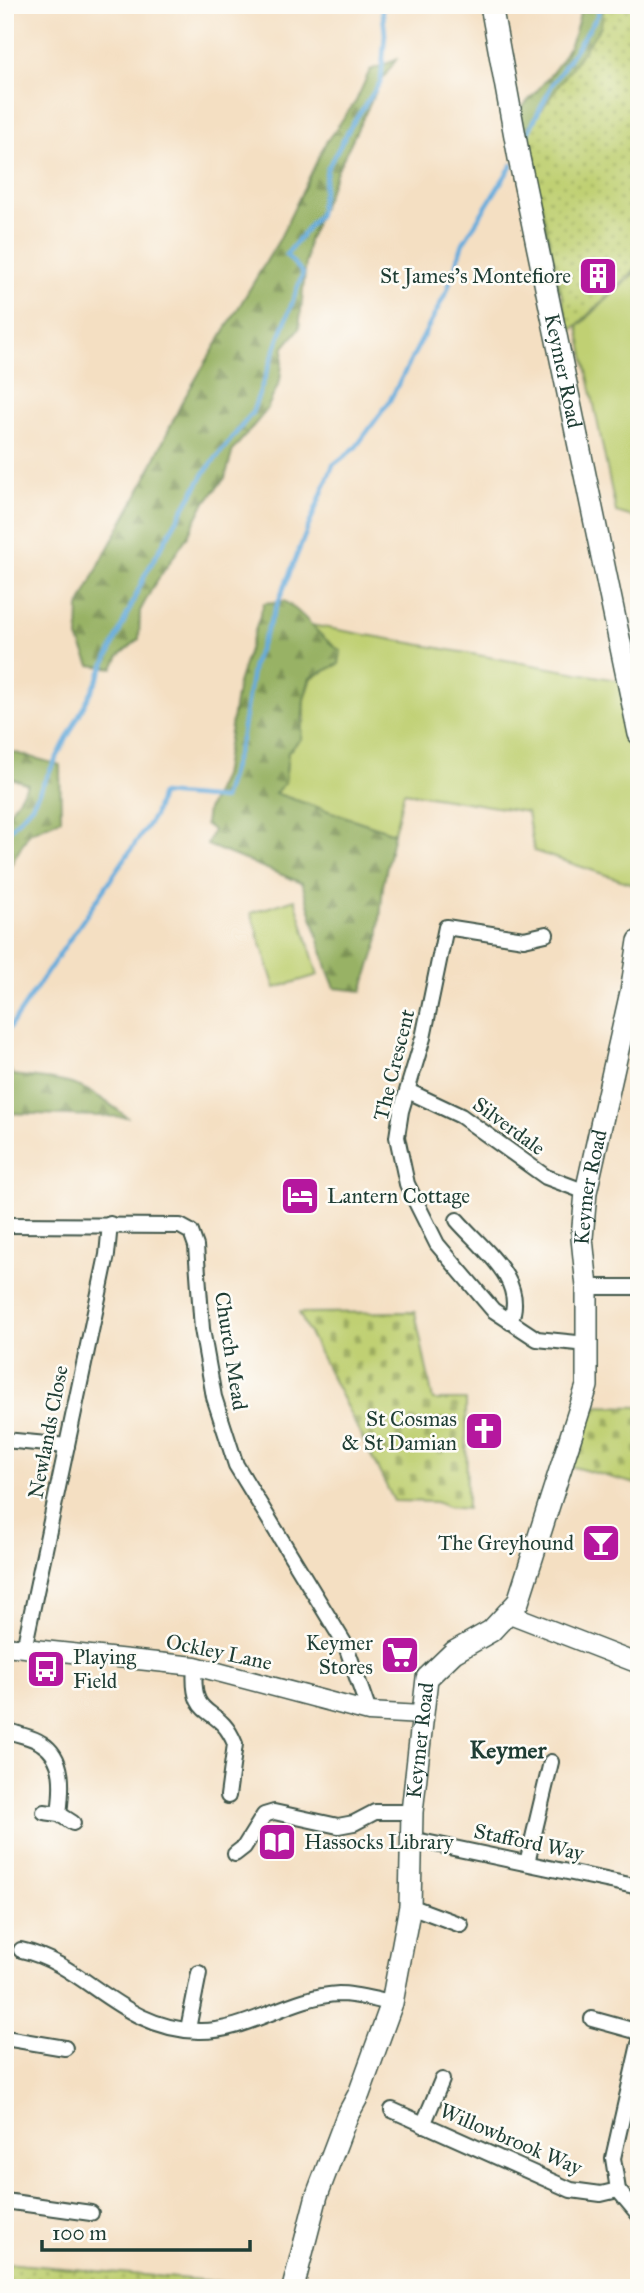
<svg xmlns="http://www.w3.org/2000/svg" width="644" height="2293" font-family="'IM FELL Great Primer',serif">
<defs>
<pattern id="forest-firs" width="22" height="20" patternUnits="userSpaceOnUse" patternTransform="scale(1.75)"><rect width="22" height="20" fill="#98b265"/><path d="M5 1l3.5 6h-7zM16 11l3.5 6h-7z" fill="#7b9254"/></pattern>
<pattern id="cemetery-stones" width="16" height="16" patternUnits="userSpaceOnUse" patternTransform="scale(1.75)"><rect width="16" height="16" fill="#c0d073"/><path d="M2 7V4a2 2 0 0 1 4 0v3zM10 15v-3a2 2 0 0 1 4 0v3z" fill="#9baa5f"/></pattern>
<pattern id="park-dots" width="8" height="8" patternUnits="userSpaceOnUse" patternTransform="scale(1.75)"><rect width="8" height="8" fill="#c0d073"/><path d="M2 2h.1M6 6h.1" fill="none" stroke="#9baa5f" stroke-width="1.8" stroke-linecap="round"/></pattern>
</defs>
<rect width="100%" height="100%" fill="#fdfcf7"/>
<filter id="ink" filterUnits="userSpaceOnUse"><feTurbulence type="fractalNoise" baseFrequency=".0143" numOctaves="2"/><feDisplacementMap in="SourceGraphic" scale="14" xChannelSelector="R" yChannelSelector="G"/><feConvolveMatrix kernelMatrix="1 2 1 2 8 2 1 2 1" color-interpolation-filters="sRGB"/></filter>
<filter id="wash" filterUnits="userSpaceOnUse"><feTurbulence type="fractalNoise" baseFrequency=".00686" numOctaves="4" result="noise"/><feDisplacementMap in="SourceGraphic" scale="28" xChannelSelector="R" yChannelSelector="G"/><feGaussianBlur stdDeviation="1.57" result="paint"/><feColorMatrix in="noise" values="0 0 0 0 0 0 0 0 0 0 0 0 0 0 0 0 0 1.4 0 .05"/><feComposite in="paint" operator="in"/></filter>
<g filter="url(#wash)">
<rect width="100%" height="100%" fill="#f4dfc2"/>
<g fill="#c0d073" stroke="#708654" stroke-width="2">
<path d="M639,269V519L616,512L578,327Z"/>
<path d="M311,625L628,682L639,734V886L534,851L527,812L404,792L394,833L274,793L285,782L288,752L305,720L304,700L311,678L339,663L326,642Z"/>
<path d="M295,899L318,975L275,988L251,913Z"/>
</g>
<g fill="url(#forest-firs)" stroke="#5c784c" stroke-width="2">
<path d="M581,5H608L562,289L553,294L519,111C549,77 576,52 581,5Z"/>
<path d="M396,60L381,81L337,171L308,242L299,329L284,347L280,381L266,411L233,450L225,478L203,505L187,537L154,585L140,611L139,639L119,656L113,668L90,665L78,638L79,607L102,559L138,494L182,402L279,240L326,142L356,101L370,70Z"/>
<path d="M284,601C308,615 315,635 341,651L339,664L310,678L304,699L301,739L288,752L285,783L275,793L394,833L383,886L378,942L362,991L335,988L328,971L302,883L207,845L213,830L205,824L207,810L223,776L238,683L264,603Z"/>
<path d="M5,750L60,765L61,819L29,833L5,875V819L28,784L5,776Z"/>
<path d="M5,1061L13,1075C70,1082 80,1080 127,1117L5,1113Z"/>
</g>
<g fill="url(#cemetery-stones)" stroke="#708654" stroke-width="2">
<path d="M415,1312L433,1400H466L467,1509L447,1507L436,1502L394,1501L299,1313Z"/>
<path d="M586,1406L639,1407V1485L566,1465Z"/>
</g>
<g fill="url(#park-dots)" stroke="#708654" stroke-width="2">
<path d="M604,5H639V266L570,332L525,133L601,26Z"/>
<path d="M5,2263L282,2287L5,2288Z"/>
</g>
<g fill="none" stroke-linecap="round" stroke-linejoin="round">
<g stroke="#66acdc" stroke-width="4.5">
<path d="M524,141L552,85L598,15L599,5"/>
<path d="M5,835L32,805L98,679L146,573L205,472L252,413L303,273L286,255L319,214L327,169L351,126L381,81L385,34L382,5"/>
<path d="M5,1034L154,816L161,794L223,799L241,740L253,665L333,465L356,447L389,402L447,291L463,243L512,165"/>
</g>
</g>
</g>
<g filter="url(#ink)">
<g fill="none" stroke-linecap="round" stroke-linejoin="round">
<g stroke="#3f5549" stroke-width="18">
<g id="minor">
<path d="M546,934L524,939L446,927L423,1038L401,1111L397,1137L407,1184L437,1244L493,1310L537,1339L587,1344"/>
<path d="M408,1091L461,1116L546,1177L586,1192"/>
<path d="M457,1220C482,1249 528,1281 510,1322"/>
<path d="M5,1225L180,1226L191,1232L196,1246L202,1329L214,1397L236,1465L346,1646L369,1712"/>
<path d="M587,1287H639"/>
<path d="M5,1440L67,1446"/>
<path d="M24,1649L107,1255L110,1224"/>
<path d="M195,1666C190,1725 218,1701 235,1744L228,1796"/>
<path d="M5,1729C16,1735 31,1736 41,1743C66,1758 62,1790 59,1814"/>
<path d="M44,1812L59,1814L73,1823"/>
<path d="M411,1839L639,1887"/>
<path d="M235,1854L244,1847L264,1815L274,1812L338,1826L354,1823L375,1812H412"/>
<path d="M527,1863L551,1762"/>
<path d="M410,1906L461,1925"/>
<path d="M21,1950C86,1964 120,2029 199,2031C248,2032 290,1996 339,1994C356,1994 375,2000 392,2003"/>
<path d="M592,2019L639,2032"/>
<path d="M188,2029L199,1973"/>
<path d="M5,2038L65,2048"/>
<path d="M639,2044L613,2158L618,2190L639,2215"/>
<path d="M392,2110L571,2190L601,2194L618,2190"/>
<path d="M423,2125L442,2080"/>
<path d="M5,2201L91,2213"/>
</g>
</g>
<g stroke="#3f5549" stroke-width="21">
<g id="tertiary">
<path d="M510,1614L639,1664"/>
<path d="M5,1646L195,1666L369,1712L421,1715"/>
</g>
</g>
<g stroke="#3f5549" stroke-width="24">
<g id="secondary">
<path id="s1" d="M491,5L519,158L639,734"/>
<path id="s2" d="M293,2288L317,2195L347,2116L359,2094L392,2003L410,1906L412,1812L427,1678L454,1652L491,1631L518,1602L587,1386V1287L582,1238L586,1192L631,992L639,941"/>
</g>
</g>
<use href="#minor" stroke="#fff" stroke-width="14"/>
<use href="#tertiary" stroke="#fff" stroke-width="18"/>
<use href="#secondary" stroke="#fff" stroke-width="21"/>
</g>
</g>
<defs>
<g id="building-square" transform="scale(2.0125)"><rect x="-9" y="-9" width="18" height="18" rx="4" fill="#b5179e" stroke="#fdfcf7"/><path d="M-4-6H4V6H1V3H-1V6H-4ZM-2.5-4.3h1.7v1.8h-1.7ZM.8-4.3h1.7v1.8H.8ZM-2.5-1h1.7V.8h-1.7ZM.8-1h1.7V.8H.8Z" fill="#fff"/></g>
<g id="hotel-square" transform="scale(2.0125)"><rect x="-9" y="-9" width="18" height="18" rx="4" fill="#b5179e" stroke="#fdfcf7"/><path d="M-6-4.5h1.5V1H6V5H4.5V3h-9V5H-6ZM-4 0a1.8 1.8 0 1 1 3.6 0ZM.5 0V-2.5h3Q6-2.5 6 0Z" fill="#fff"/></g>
<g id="church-square" transform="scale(2.0125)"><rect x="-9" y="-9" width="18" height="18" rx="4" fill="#b5179e" stroke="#fdfcf7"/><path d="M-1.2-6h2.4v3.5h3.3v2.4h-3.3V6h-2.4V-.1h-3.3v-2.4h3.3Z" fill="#fff"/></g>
<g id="bar-square" transform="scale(2.0125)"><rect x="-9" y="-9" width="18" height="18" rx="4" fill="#b5179e" stroke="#fdfcf7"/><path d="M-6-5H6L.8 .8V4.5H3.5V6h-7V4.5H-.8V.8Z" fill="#fff"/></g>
<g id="supermarket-square" transform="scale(2.0125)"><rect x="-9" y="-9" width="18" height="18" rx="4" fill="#b5179e" stroke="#fdfcf7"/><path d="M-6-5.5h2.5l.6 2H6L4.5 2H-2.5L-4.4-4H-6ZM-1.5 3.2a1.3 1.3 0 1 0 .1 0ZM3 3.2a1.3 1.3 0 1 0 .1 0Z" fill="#fff"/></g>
<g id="bus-square" transform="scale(2.0125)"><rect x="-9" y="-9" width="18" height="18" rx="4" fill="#b5179e" stroke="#fdfcf7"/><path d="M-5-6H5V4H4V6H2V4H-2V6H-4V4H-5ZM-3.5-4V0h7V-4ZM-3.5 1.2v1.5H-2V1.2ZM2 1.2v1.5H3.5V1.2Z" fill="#fff"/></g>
<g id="library-square" transform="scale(2.0125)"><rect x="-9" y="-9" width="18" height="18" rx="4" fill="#b5179e" stroke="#fdfcf7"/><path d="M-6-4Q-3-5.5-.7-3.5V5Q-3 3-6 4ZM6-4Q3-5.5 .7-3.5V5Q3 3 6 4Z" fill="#fff"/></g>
</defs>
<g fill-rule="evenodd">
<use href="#building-square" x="598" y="276"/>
<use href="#hotel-square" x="300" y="1196"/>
<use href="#church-square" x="484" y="1431"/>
<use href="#bar-square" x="601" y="1543"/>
<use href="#supermarket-square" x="400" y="1655"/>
<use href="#bus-square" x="46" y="1669"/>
<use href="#library-square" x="277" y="1842"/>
</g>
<g text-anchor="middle" stroke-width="5" stroke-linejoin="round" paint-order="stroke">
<g font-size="21" fill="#1f3d34" stroke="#fdfcf7" text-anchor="end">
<text x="571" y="283">St James's Montefiore</text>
<text x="327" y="1203" text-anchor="start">Lantern Cottage</text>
<text x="457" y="1426">St Cosmas<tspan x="457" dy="24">&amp; St Damian</tspan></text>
<text x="574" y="1550">The Greyhound</text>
<text x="373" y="1650">Keymer<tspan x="373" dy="24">Stores</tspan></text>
<text x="73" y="1664" text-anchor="start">Playing<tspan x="73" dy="24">Field</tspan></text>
<text x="304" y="1849" text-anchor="start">Hassocks Library</text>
</g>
<g font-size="21" fill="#1f3d34" stroke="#fdfcf7">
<text dy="7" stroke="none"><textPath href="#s1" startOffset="373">Keymer Road</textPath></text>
<text transform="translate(394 1065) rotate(-76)" y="7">The Crescent</text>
<text transform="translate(509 1126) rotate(36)" y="7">Silverdale</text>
<text dy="7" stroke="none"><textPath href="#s2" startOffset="1176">Keymer Road</textPath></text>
<text transform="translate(231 1351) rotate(81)" y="7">Church Mead</text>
<text transform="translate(48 1432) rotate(-79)" y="7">Newlands Close</text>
<text transform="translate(219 1652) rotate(12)" y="7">Ockley Lane</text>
<text dy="7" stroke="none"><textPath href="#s2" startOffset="567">Keymer Road</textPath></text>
<text transform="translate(529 1842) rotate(12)" y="7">Stafford Way</text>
<text transform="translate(511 2139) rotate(23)" y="7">Willowbrook Way</text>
</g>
<g font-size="24" font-weight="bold" fill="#1f3d34" stroke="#fdfcf7">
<text x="508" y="1758">Keymer</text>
</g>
</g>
<rect width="644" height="2293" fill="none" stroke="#fdfcf7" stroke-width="28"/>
<path d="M42 2240v10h208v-10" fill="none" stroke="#1f3d34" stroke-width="3.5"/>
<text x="52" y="2240" font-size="21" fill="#1f3d34" stroke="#fdfcf7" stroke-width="5" paint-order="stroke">100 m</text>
</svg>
